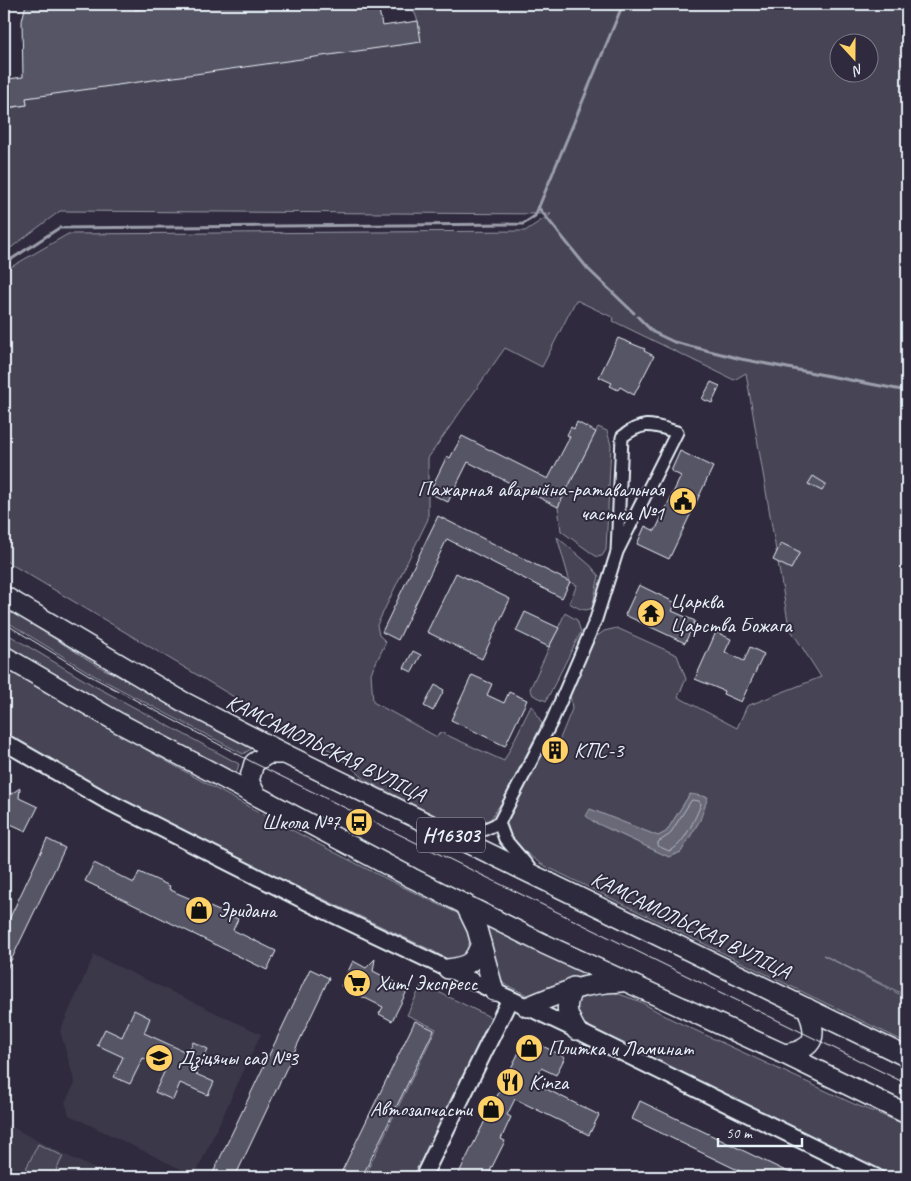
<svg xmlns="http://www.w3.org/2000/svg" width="911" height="1181" font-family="Caveat,sans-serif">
<rect width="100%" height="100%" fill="#2f2a3d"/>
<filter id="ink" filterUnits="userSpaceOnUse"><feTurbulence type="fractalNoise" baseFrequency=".02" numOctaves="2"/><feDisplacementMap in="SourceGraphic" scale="10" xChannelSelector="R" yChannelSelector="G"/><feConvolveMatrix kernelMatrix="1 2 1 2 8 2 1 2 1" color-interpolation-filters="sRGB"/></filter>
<g filter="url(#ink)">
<g fill="#3b3749">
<path d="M94,955L261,1034L195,1176L69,1115L65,1102L75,1083L60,1031Z"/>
<path d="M4,1123L68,1156L112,1177H4Z"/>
</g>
<g fill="#464455" stroke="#979aa6" fill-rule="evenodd">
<path d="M411,4H907V996L823,955L907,998V1043L541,864L513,843L503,825L542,755L557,761L564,744L559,741L572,709L570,693L596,637L604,631L617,628L677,655L686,679L678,697L737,728L747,706L821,677L789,627L746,373L734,380L613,321L614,318L576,300L542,367L505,348L428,458V519L377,625L379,635L386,642L371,673L373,702L437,737L440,732L504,761L531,706L534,708L542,724L503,800L487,825L471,828L455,825L368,782L335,753L266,716L4,560V271L68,234L525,231L551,214L60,211L4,253V109L27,105L26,98L418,21ZM838,42H868V72H838ZM690,794L700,820L681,852L669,857L594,822L590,809L658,836L666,832Z"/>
<path d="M598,427L607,431L611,445L606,550L602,556L597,557L561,531L558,507Z"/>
<path d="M557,537L591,566L599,576L592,608C584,613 577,607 569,603L577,585L570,582Z"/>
<path d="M4,607L100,667L256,746L243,754L95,676L4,620Z"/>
<path d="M565,613L577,620L581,632L546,701L533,695L530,689Z"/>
<path d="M4,632L91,684L239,764L236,774L86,694L4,644Z"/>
<path d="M4,667C153,755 304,841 461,915C463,918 467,921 469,924C475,938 471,962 451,959C445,959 438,954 433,951L161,822L4,734Z"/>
<path d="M482,922L593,975L531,997L498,981Z"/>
<path d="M422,984L492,1018L414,1177H364L436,1029L407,1015Z"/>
<path d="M598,991L613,992L639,1001L669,1018L854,1104L907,1125V1177H895L581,1025L575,1018L576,1004L580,997Z"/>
<path d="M38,1144L63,1156L53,1177H22Z"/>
</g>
<path fill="#696978" stroke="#9c9fab" d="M690,794L708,797L700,820L681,852L669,857L594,822L586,816L590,809L658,836L666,832Z"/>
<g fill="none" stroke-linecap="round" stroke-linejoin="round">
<path stroke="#b5bbc5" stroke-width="1" d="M692,800L699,801L701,804C696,817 683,847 669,851L658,846V842L669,835Z"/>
<g stroke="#9c9fab" stroke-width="3">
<path d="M538,207L588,269L634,313"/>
<path d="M4,264L59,228L523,224L535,216L623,4"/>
<path d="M638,317L653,332L674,342L741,359L907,391"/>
</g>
</g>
<g fill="#575565" stroke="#e8f1f8">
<path d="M26,4H135V10L180,4H378L382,26L418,21L421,42L26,98L27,105L5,108L4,95L10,94L8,79L23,77L22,21Z"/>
<path d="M618,338L645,349L644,351L654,356L634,395L620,387L618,390L610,386L612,383L599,377Z"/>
<path d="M711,382L720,386L712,403L702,399Z"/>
<path d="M577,422L596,432L558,507L468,462L448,502L429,493L447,456L450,458L462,436L548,479L570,437L567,435L571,427L574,429Z"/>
<path d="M680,451L713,467L669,559L637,544L645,526L655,531L681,476L671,471Z"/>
<path d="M813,476L826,484L822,491L808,484Z"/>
<path d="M438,516L570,582L562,598L447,539L398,640L382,632Z"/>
<path d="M781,543L800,552L791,569L773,560Z"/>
<path d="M456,573L510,599L482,659L427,632Z"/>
<path d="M639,585L676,603L672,611L695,621L685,643L625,615Z"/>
<path d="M525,612L559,628L549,647L516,631Z"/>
<path d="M716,632L731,639L725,652L744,661L750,647L764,654L741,702L723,694L724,691L695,679Z"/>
<path d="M413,651L421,655L412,672L404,668Z"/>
<path d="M472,675L492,684L487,695L504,703L509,692L527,700L505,746L451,720Z"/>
<path d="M435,685L444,690L433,711L424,706Z"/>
<path d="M553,741L562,744L556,759L547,755Z"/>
<path d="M20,788L19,798L38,807L26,831L4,821V790L11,794Z"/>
<path d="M47,839L65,848L4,975V930Z"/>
<path d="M94,863L134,883L139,872L170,886L169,889L177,893L238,919L233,930L276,951L267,970L85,881Z"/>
<path d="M375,959L373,971L408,989L392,1021L379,1014L383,1007L341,986L353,961L366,968Z"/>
<path d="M310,969L329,978L323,991L235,1177H211Z"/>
<path d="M134,1010L150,1018L144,1033L188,1053L193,1042L208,1049L196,1074L214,1082L208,1095L180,1083L173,1100L155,1092L166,1068L143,1058L130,1084L114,1077L123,1057L97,1045L105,1029L122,1037Z"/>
<path d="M415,1021L434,1030L362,1177H339Z"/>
<path d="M526,1038L565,1057L556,1075L541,1068L534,1083L599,1115L589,1135L515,1099L507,1115L511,1117L501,1139L505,1141L487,1177H457Z"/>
<path d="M640,1101L798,1177H752L632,1119Z"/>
</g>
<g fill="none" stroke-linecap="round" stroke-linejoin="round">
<g stroke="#e8f1f8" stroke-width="15">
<g id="minor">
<path d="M499,823L505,839L528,866"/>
<path d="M457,835L474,834L499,823L552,721L596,619L617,552L622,437C644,420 652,425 677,432L617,552"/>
</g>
</g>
<g stroke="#e8f1f8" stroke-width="19">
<g id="tertiary">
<path d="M4,742L105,800L313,905L576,1030L876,1177"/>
<path d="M423,1177L510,999"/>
</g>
</g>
<g stroke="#e8f1f8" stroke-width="22">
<g id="primary">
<path d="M4,596L182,701L285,754L907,1057"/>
<path d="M4,656L119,723L412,878L544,944L784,1054L907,1114"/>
<path d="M256,795L249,781L254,763L268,754H285"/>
<path d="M465,904L477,929L494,991"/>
<path d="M448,969C469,966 474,963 481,943"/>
<path d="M573,987C565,1007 565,1011 576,1030"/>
<path d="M527,1007C560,993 584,983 621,982"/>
<path d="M784,1054C816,1049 818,1037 807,1008"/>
</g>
</g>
<use href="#minor" stroke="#2f2a3d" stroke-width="11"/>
<use href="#tertiary" stroke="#2f2a3d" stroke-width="15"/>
<use href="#primary" stroke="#2f2a3d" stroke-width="19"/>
<path stroke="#e8f1f8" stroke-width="1" d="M4,623L94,678L254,763L907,1084"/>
</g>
</g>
<defs>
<g id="civic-disc" transform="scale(1.4375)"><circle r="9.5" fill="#ffd166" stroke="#2f2a3d"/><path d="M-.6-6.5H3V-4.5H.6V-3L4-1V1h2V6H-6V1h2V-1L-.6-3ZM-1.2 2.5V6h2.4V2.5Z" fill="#111"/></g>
<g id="temple-disc" transform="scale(1.4375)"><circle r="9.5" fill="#ffd166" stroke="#2f2a3d"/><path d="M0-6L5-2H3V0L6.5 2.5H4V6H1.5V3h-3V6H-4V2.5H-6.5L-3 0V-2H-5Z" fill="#111"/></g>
<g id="building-disc" transform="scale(1.4375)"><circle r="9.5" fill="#ffd166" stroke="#2f2a3d"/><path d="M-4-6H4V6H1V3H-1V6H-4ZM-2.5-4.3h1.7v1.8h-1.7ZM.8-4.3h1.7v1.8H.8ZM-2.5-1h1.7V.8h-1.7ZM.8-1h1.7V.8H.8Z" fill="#111"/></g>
<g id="bus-disc" transform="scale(1.4375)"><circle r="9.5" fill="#ffd166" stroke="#2f2a3d"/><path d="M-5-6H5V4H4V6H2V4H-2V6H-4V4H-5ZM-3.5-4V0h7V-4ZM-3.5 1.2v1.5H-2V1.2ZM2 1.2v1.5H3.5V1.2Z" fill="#111"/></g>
<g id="shop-disc" transform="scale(1.4375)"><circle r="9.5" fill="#ffd166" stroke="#2f2a3d"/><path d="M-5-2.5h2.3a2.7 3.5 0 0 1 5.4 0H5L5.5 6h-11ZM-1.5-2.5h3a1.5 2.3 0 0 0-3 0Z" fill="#111"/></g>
<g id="supermarket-disc" transform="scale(1.4375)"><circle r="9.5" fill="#ffd166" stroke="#2f2a3d"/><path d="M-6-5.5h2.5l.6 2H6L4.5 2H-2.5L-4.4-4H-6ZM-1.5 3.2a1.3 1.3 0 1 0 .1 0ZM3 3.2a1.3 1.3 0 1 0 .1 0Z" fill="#111"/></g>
<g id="school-disc" transform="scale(1.4375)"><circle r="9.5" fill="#ffd166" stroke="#2f2a3d"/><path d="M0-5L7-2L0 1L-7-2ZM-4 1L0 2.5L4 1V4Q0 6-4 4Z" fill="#111"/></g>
<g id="restaurant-disc" transform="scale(1.4375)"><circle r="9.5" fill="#ffd166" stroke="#2f2a3d"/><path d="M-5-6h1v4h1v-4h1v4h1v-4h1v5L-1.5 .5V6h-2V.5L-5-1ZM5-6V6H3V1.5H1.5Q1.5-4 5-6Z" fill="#111"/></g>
</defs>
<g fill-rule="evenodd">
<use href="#civic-disc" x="683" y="501"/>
<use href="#temple-disc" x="651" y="613"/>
<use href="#building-disc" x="555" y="750"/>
<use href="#bus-disc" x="359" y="822"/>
<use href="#shop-disc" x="199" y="910"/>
<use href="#supermarket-disc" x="357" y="983"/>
<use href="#shop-disc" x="529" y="1048"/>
<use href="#school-disc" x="159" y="1058"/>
<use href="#restaurant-disc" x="510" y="1082"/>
<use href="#shop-disc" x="491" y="1109"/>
</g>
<g text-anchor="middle" stroke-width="4" stroke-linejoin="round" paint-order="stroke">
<rect fill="#2f2a3d" stroke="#b0b5c0" stroke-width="1" x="417" y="817.5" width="68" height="35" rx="4"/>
<g font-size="20" font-weight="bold" fill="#e8f1f8">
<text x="451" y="842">Н16303</text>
</g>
<g font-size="21" fill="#e8f1f8" stroke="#2f2a3d" text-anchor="start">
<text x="664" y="496" text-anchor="end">Пажарная аварыйна-ратавальная<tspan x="664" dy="24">частка №1</tspan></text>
<text x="670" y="608">Царква<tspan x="670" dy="24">Царства Божага</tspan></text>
<text x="574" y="757">КПС-3</text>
<text x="340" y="829" text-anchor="end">Школа №7</text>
<text x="218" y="917">Эридана</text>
<text x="376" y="990">Хит! Экспресс</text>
<text x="548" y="1055">Плитка и Ламинат</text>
<text x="178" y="1065">Дзіцячы сад №3</text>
<text x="529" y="1089">Kinza</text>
<text x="472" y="1116" text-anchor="end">Автозапчасти</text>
</g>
<g font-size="21" fill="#e8f1f8" stroke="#2f2a3d">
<text transform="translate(326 748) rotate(26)" y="7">КАМСАМОЛЬСКАЯ ВУЛІЦА</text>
<text transform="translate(691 925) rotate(26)" y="7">КАМСАМОЛЬСКАЯ ВУЛІЦА</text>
</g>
</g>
<rect width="911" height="1181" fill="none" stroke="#2f2a3d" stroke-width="20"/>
<rect x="10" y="10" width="891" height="1161" fill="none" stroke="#e8f1f8" stroke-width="2" filter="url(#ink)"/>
<g transform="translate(854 58) rotate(159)"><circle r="24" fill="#2f2a3d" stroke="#797a88"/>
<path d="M0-4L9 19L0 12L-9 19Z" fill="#ffd166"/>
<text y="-8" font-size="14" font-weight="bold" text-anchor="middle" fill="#e8f1f8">N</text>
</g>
<path d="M718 1138v8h84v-8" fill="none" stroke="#e8f1f8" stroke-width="2.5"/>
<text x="726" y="1138" font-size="15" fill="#e8f1f8" stroke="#2f2a3d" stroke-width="4" paint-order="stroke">50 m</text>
</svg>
